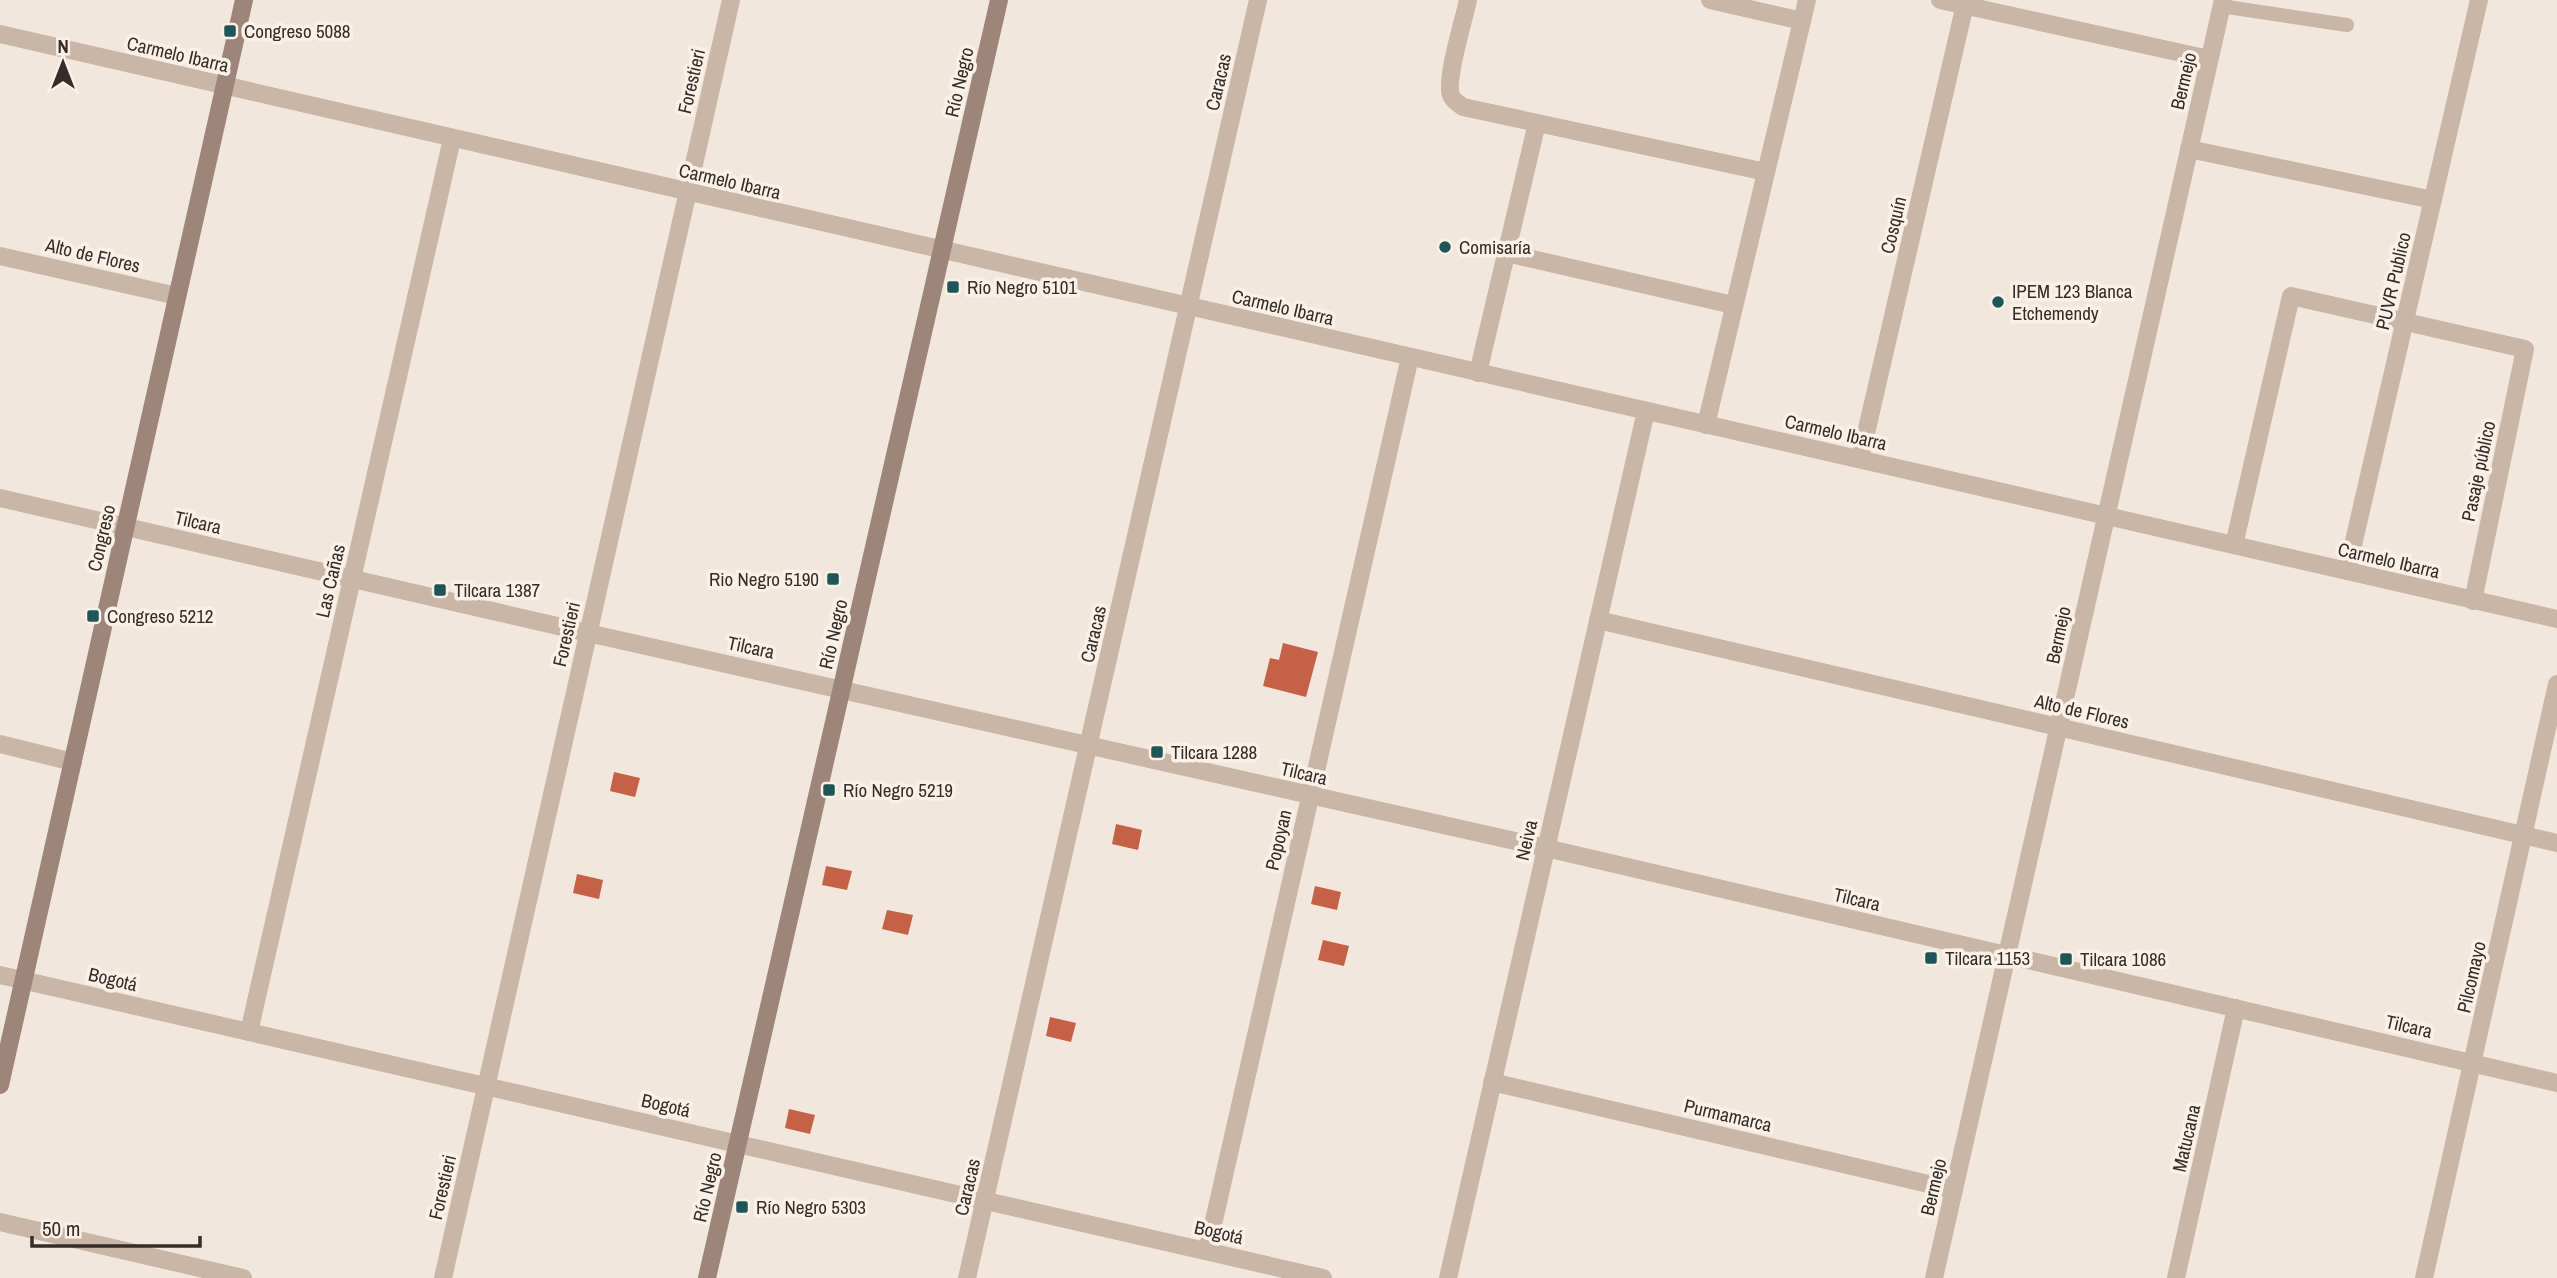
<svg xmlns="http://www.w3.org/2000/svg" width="2557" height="1278" font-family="'Archivo Narrow',sans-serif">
<rect width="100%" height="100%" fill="#f2e7dc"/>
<g fill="#c56146">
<path d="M1283,643L1318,652L1306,697L1263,686L1270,658L1279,660Z"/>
<path d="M614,772L640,778L635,797L610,791Z"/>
<path d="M1116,824L1142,830L1138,850L1112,844Z"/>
<path d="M826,866L852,871L847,890L822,885Z"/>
<path d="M577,874L603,880L599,899L573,893Z"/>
<path d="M1315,886L1341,892L1337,910L1311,904Z"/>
<path d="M887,910L913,915L908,935L882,929Z"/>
<path d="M1323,940L1349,946L1344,966L1318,960Z"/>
<path d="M1050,1017L1076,1023L1071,1042L1046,1036Z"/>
<path d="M789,1109L815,1115L810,1134L785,1128Z"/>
</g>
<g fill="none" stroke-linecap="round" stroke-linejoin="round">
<path stroke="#cab6a7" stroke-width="14" d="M2221,6L2347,25"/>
<g stroke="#cab6a7" stroke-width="18">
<path d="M1468,0C1464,20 1445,79 1451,95C1453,101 1458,103 1463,107L1766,172"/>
<path d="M1710,0L1802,21"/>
<path d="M1940,0L2209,59"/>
<path d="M0,34L2557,619"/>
<path d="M2189,149L2433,200"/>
<path d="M1506,253L1733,305"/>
<path d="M0,256L177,296"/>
<path d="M1478,373L1537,123"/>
<path d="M1706,425L1807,0"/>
<path d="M1860,459L1966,0"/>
<path d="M0,498L588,633L1546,848L2557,1083"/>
<path d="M2234,545L2291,296L2525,349L2473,601"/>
<path d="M2347,571L2479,0"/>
<path d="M1598,620L2557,843"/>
<path d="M0,744L73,762"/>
<path d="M0,975L1323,1278"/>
<path d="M249,1032L452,139"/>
<path d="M1492,1082L1954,1190"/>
<path d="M0,1222L243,1278"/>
<path d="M1207,1251L1410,357"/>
<path d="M443,1278L731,0"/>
<path d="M967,1278L1258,0"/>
<path d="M1448,1278L1646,411"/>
<path d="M1934,1278L2223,0"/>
<path d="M2176,1278L2236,1008"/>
<path d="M2424,1278L2557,684"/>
</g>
<g stroke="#9d8579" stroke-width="18">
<path d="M0,1085L244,0"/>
<path d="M707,1278L999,0"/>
</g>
</g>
<g fill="#1e5557" stroke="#f9f1e8" stroke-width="2.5">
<rect x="223" y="24" width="14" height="14" rx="3.5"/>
<circle cx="1445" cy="247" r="7"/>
<rect x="946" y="280" width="14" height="14" rx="3.5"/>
<circle cx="1998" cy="302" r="7"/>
<rect x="826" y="572" width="14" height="14" rx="3.5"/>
<rect x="433" y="583" width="14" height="14" rx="3.5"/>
<rect x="86" y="609" width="14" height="14" rx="3.5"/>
<rect x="1150" y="745" width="14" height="14" rx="3.5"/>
<rect x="822" y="783" width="14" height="14" rx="3.5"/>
<rect x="1924" y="951" width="14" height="14" rx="3.5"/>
<rect x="2059" y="952" width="14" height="14" rx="3.5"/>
<rect x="735" y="1200" width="14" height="14" rx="3.5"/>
</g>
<g text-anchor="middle" stroke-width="7" stroke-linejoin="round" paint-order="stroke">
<g font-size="19" fill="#362c28" stroke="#f9f1e8" text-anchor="start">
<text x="244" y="38">Congreso 5088</text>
<text x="1459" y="254">Comisaría</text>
<text x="967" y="294">Río Negro 5101</text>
<text x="2012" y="298">IPEM 123 Blanca<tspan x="2012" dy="22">Etchemendy</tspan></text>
<text x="819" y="586" text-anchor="end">Rio Negro 5190</text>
<text x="454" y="597">Tilcara 1387</text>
<text x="107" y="623">Congreso 5212</text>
<text x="1171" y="759">Tilcara 1288</text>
<text x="843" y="797">Río Negro 5219</text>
<text x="1945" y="965">Tilcara 1153</text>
<text x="2080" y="966">Tilcara 1086</text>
<text x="756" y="1214">Río Negro 5303</text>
</g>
<g font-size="19" fill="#362c28" stroke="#f9f1e8">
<text transform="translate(178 54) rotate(13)" y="7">Carmelo Ibarra</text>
<text transform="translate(691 81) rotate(-77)" y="7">Forestieri</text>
<text transform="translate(2183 81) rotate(-77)" y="7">Bermejo</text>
<text transform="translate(959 82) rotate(-77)" y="7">Río Negro</text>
<text transform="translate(1218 82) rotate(-77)" y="7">Caracas</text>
<text transform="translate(730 181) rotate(13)" y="7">Carmelo Ibarra</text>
<text transform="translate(1893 225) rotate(-77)" y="7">Cosquín</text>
<text transform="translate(93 255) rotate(13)" y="7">Alto de Flores</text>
<text transform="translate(2393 281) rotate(-77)" y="7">PUVR Publico</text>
<text transform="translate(1283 307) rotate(13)" y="7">Carmelo Ibarra</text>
<text transform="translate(1836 432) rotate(13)" y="7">Carmelo Ibarra</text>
<text transform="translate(2478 471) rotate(-78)" y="7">Pasaje público</text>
<text transform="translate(198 522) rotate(13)" y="7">Tilcara</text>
<text transform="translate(101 538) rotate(-77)" y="7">Congreso</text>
<text transform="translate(2389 560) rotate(13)" y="7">Carmelo Ibarra</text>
<text transform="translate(330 581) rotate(-77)" y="7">Las Cañas</text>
<text transform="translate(566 634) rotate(-77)" y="7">Forestieri</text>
<text transform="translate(833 634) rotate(-77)" y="7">Río Negro</text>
<text transform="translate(1093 634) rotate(-77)" y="7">Caracas</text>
<text transform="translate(2058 635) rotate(-78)" y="7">Bermejo</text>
<text transform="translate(751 647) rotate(12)" y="7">Tilcara</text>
<text transform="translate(2082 711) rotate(13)" y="7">Alto de Flores</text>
<text transform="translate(1304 773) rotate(13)" y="7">Tilcara</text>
<text transform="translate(1278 840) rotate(-77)" y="7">Popoyan</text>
<text transform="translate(1526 840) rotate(-77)" y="7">Neiva</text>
<text transform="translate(1857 899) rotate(13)" y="7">Tilcara</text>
<text transform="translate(2471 977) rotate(-77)" y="7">Pilcomayo</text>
<text transform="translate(113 979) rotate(13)" y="7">Bogotá</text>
<text transform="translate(2409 1026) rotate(13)" y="7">Tilcara</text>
<text transform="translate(666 1105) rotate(13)" y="7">Bogotá</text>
<text transform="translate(1728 1115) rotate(13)" y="7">Purmamarca</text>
<text transform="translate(2186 1138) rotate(-77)" y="7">Matucana</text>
<text transform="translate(442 1187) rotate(-77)" y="7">Forestieri</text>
<text transform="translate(707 1187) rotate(-77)" y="7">Río Negro</text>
<text transform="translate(967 1187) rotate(-77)" y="7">Caracas</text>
<text transform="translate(1933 1187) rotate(-77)" y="7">Bermejo</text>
<text transform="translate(1219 1232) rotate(13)" y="7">Bogotá</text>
</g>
</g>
<g transform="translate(63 63)" stroke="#f9f1e8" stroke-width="5" paint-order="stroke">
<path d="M0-5L12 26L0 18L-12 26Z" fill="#362c28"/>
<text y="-10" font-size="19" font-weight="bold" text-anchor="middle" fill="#362c28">N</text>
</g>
<path d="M32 1236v10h168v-10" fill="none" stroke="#362c28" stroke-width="3.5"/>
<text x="42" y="1236" font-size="21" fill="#362c28" stroke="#f9f1e8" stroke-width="5" paint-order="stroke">50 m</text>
</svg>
